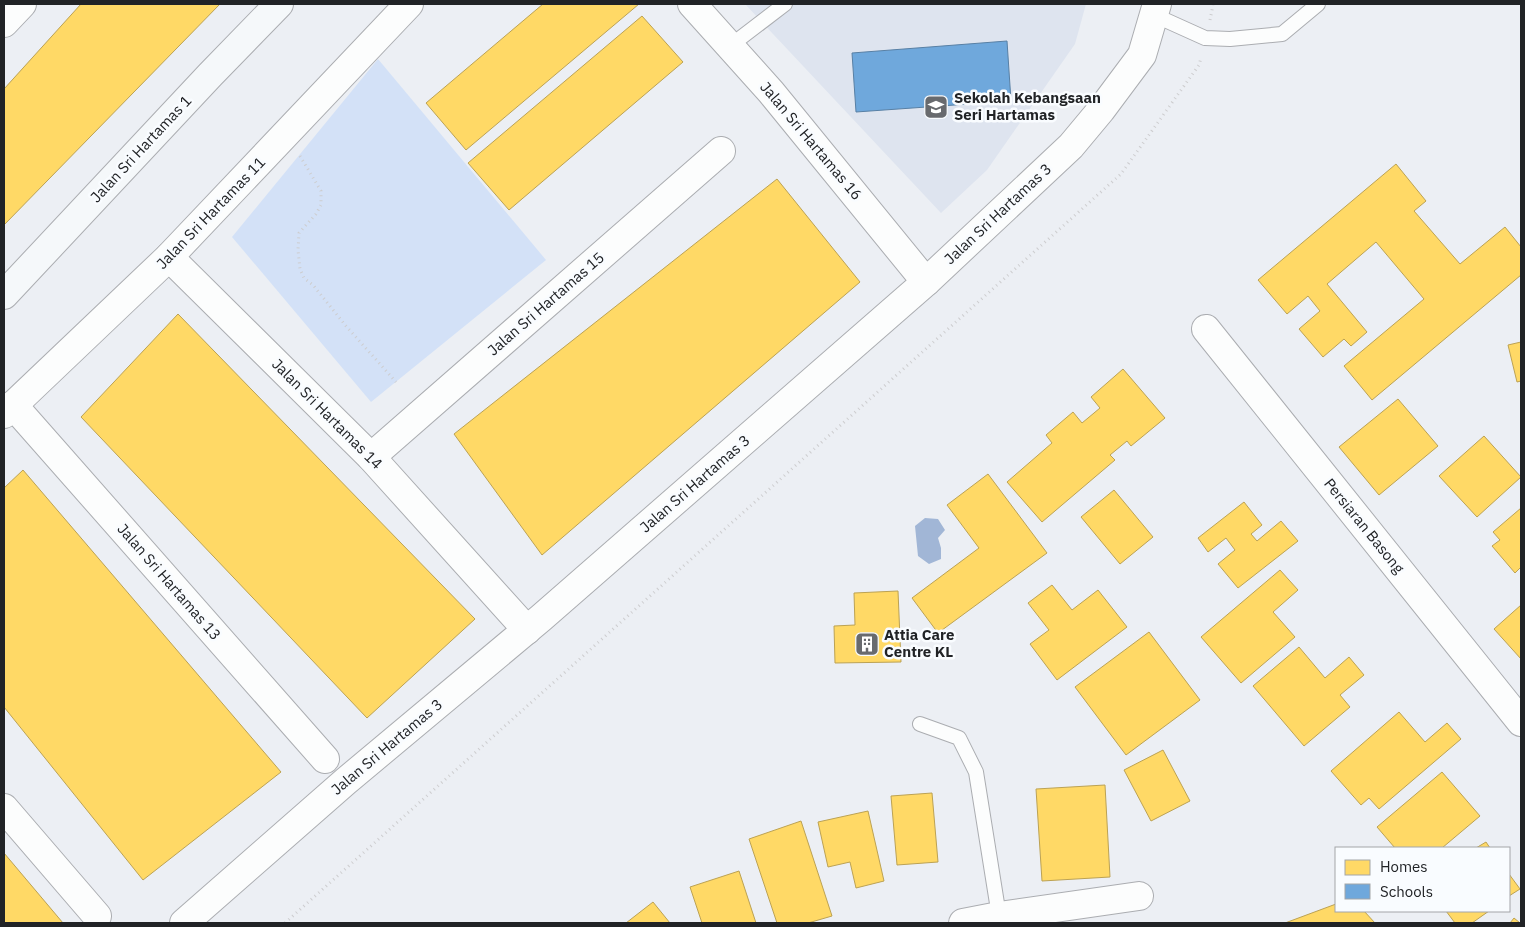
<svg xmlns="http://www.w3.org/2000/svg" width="1525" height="927" font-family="'IBM Plex Sans',sans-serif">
<rect width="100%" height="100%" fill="#eceff4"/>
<path fill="#dee4ef" d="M745,4H1086L1075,44L987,170L941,213Z"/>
<path fill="#d3e1f7" d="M378,59L546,260L371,402L232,237Z"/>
<path fill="#a1b6d6" d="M925,518L938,519L945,530L938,538L941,548V559L929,564L918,556L915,526Z"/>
<g fill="#ffd966" stroke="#bca253">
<path d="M81,4H220L4,225V89Z"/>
<path d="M543,4H639L466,150L426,103Z"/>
<path d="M642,16L683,62L509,210L468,163Z"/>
<path d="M1396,164L1426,201L1414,211L1460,264L1505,227L1521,247V275L1372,400L1344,366L1424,299L1376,242L1327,284L1367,332L1351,346L1344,339L1323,357L1299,329L1320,311L1308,296L1287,314L1258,280Z"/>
<path d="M777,179L860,282L542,555L454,434Z"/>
<path d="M178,314L475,619L367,718L81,417Z"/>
<path d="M1521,342V381L1517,382L1508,345Z"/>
<path d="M1123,369L1165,418L1131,446L1127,441L1110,455L1115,460L1042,522L1007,482L1052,443L1046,435L1073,412L1082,423L1100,408L1091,397Z"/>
<path d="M1398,399L1438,446L1379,495L1339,447Z"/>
<path d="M1484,436L1521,477L1477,517L1439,476Z"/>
<path d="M23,470L281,772L143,880L4,707V488Z"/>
<path d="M988,474L1047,553L938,633L912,598L979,548L947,505Z"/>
<path d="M1114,490L1153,537L1120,564L1081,517Z"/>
<path d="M1244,502L1262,525L1251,534L1257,541L1281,521L1298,541L1238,588L1218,564L1235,550L1226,538L1208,552L1198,538Z"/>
<path d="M1521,508V567L1515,573L1492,546L1500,540L1493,532Z"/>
<path d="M1280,570L1298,590L1273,612L1295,637L1241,683L1201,637Z"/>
<path d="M1052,585L1072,610L1098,590L1127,627L1057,680L1030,644L1049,630L1028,603Z"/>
<path d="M898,591L901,662L835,663L834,626L855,625L854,593Z"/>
<path d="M1521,605V659L1494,629Z"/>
<path d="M1149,632L1200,700L1126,755L1075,687Z"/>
<path d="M1299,647L1325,678L1349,657L1364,675L1340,695L1350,707L1304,746L1253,686Z"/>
<path d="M1399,712L1425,742L1447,723L1461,739L1379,809L1369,798L1361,805L1331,771Z"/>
<path d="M1163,750L1190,801L1151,821L1124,770Z"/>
<path d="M1442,772L1480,816L1442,848H1395L1377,827Z"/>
<path d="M1105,785L1110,877L1042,881L1036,789Z"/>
<path d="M932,793L938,862L897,865L891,796Z"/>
<path d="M868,811L884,881L856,888L850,862L828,867L818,822Z"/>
<path d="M801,821L832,916L808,923H777L749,839Z"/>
<path d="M1486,842L1490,848H1476Z"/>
<path d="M4,853L63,923H4Z"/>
<path d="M739,871L756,923H702L690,887Z"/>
<path d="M1509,874L1520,889L1509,896Z"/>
<path d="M653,902L670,923H626Z"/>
<path d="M1336,904V911H1364L1375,923H1285Z"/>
<path d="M1446,911H1489L1472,923H1455Z"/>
<path d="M1514,918L1520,923H1510Z"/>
</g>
<path fill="#6fa8dc" stroke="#5880a5" d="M1007,41L1011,101L856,112L852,53Z"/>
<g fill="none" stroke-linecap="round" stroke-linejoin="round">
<g stroke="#abadb1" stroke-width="16">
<g id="lane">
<path d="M1154,15L1205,38L1230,39L1282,34L1318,4"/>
<path d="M730,46L785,4"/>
<path d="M920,724L959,738L976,772L999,916"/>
</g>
</g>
<g stroke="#abadb1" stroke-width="30">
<g id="street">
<path d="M692,4L771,92L926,282"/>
<path d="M4,23L22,4"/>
<path d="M169,257L371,457L527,630"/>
<path d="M1206,329L1521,722"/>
<path d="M13,405L325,759"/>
<path d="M4,414L169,257L409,4"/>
<path d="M371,457L721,151"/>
<path d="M4,808L97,916"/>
<path d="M184,923L346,781L541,618L926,282L1071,146L1101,110L1142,55L1157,4"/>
<path d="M963,923L999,916L1139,896"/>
</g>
</g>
<g stroke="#abadb1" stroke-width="30">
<path id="secondary" d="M4,295L210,75L279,4"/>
</g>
<g stroke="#cdcdcf" stroke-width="3" stroke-dasharray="1 4" stroke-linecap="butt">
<path d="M1210,20L1213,5"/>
<path d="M300,156L321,191V205L316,214L299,233L298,250L300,269L304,278L313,285L346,326L396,382"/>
<path d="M285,923L1121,174L1199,65L1201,58"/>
</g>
<use href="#lane" stroke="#fcfdfd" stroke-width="14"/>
<use href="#street" stroke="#fcfdfd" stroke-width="28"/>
<use href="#secondary" stroke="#f5f8fa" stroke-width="28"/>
</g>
<defs>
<g id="school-square" transform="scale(1.25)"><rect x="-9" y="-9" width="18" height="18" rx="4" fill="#686a6e" stroke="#f9fcff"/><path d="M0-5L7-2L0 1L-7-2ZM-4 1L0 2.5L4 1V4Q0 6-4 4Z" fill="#fff"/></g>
<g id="building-square" transform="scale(1.25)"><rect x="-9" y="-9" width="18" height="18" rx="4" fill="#686a6e" stroke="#f9fcff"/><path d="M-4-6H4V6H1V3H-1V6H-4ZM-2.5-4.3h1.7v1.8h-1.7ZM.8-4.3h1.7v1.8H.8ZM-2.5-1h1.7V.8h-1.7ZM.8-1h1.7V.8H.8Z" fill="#fff"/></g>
</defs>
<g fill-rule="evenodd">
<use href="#school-square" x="936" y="107"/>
<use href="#building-square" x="867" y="644"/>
</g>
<g text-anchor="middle" stroke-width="5" stroke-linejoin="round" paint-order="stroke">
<g font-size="15" font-weight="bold" fill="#212326" stroke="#f9fcff" text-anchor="start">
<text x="954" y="103">Sekolah Kebangsaan<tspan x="954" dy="17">Seri Hartamas</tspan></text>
<text x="884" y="640">Attia Care<tspan x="884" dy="17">Centre KL</tspan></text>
</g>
<g font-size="15" fill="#212326" stroke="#f9fcff">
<text transform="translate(811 141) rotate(50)" y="5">Jalan Sri Hartamas 16</text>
<text transform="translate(141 149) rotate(-47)" y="5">Jalan Sri Hartamas 1</text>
<text transform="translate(211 213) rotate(-46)" y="5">Jalan Sri Hartamas 11</text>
<text transform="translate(998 214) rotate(-43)" y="5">Jalan Sri Hartamas 3</text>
<text transform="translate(546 304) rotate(-41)" y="5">Jalan Sri Hartamas 15</text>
<text transform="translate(327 414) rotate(45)" y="5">Jalan Sri Hartamas 14</text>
<text transform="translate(695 484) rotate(-41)" y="5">Jalan Sri Hartamas 3</text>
<text transform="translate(1364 526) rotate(51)" y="5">Persiaran Basong</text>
<text transform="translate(169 582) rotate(49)" y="5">Jalan Sri Hartamas 13</text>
<text transform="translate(387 747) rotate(-40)" y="5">Jalan Sri Hartamas 3</text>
</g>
</g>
<rect width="1525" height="927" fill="none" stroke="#212326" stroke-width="10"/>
<rect x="1335" y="847" width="175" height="65" fill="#f9fcff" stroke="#a3a5a8"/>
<rect x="1345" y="860" width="25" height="15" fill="#ffd966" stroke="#a3a5a8"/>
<text x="1380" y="872" font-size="15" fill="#212326">Homes</text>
<rect x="1345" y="884" width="25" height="15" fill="#6fa8dc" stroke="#a3a5a8"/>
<text x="1380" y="897" font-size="15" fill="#212326">Schools</text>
</svg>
